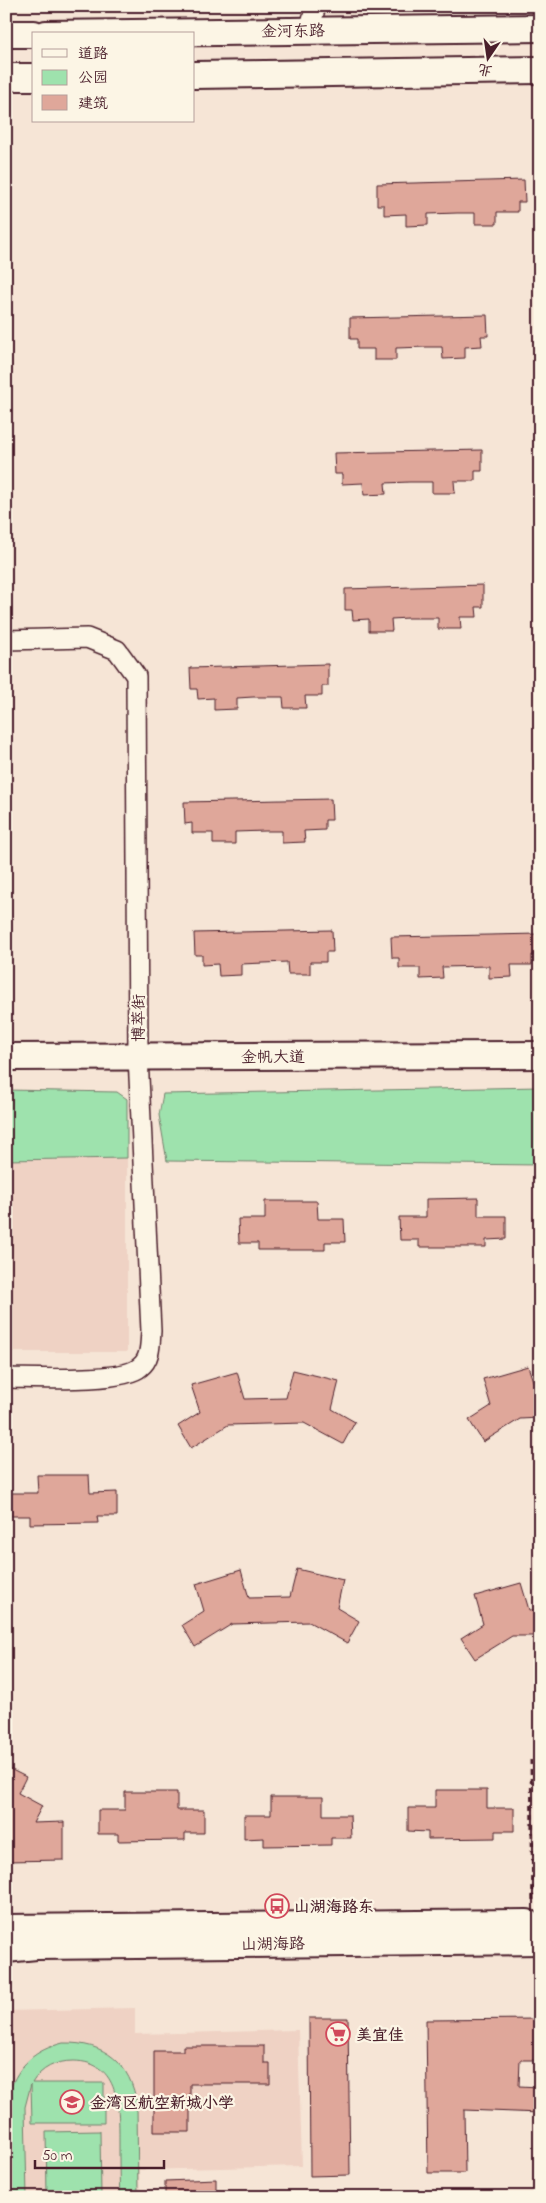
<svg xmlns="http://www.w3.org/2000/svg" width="546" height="2203" font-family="'Indie Flower','LXGW WenKai TC',sans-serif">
<rect width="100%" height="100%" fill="#f6e5d6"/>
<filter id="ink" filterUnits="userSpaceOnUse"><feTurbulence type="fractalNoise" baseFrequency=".02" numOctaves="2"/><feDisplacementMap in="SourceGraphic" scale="10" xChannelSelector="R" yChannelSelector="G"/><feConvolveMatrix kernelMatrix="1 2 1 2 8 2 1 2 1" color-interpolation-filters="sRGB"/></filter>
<g filter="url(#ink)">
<g fill="#efd2c4">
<path d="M127,1158V1352H6V1160Z"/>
<path d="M135,2008V2034L298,2030L302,2166L139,2170L140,2197H6V2011Z"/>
</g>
<g fill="#9ee2ad" stroke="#74806c">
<path d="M540,1087V1165L167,1161L159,1115L163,1094Z"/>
<path d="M6,1090L117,1092L127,1099V1158L6,1160Z"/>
<path d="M63,2043C105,2042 131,2063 137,2105L138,2197H120C119,2179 119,2161 119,2143C119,2110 121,2061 73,2061C56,2061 41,2068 32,2083H104V2123H32L31,2084L25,2107L27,2197H9V2092C19,2064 35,2050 63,2043Z"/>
<path d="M100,2131L101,2197H47L46,2132Z"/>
</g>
<g fill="#dfa79a" stroke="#4a1f2b">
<path d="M524,180L525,202H518V212H497V224H475V213H457L428,214V225L406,226V214L384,215V205H377V184Z"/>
<path d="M487,315L488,336H481L482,346L465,347V358L443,359L442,347H426L396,348V360H374V349H357V339H350V318Z"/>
<path d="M482,450V471H475V481H454L455,493H432V482H409L385,483L386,494L364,495L363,483L342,484V474H335L334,453Z"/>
<path d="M483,585V607H476L477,617H460L461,629H438V618H408L391,619L392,631H369V619L353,620L352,610H345V589Z"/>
<path d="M328,664V686H322V696H305L306,708H284L283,697H253L237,698V709L214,710V698L198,699L197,689H191L190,668Z"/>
<path d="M331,799L332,820H325V830L304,831L305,842L282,843V831H265L235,832V844H213V833H192V823L185,824L184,802Z"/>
<path d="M332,930L333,952H326V962H310V974H288L287,962L241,964V975L219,976L218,964L202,965V955H195L194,933Z"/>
<path d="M539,934V955H532V965H511L512,977L489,978V966L442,967L443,978L420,979V968H399V958H392L391,937Z"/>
<path d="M478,1198V1216H506V1239L486,1240V1247H419V1240H400L399,1217H426V1199Z"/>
<path d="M265,1201H317L318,1219H344L345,1242H325V1250H258V1243H239L238,1219H265Z"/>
<path d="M528,1366L537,1393H540V1418L520,1419L483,1442L469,1420L491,1406L483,1379Z"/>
<path d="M293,1370L339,1381L332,1409L355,1422L343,1444L304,1423L228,1425L191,1448L178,1426L200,1412L191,1385L237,1372L245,1399L286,1398Z"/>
<path d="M37,1475H89L90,1493L117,1492V1516H97L98,1523L30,1524V1516H11V1493H38Z"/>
<path d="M297,1569L343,1580L337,1608L359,1621L347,1643L309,1622L271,1623L232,1624L195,1647L182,1625L204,1611L196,1584L241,1570L249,1598L290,1597Z"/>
<path d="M521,1583L529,1610H540V1636H512L475,1659L461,1638L483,1624L475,1596Z"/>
<path d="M6,1767L26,1777L18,1793L42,1806L33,1823L64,1822V1860L6,1861Z"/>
<path d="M435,1790H487V1808H514V1831H495V1838L428,1839V1832L408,1831V1808H435Z"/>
<path d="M125,1792H177V1810H204V1833H185V1840L118,1841V1834H98V1810H125Z"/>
<path d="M271,1797H323V1815H350L351,1838H331V1845L264,1846V1838L244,1839V1815H271Z"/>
<path d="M309,2018H348L350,2175L310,2176Z"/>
<path d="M540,2019V2060H520L519,2086L540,2087V2113L464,2110L465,2173H428L426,2020Z"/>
<path d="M183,2046H264V2063H270V2084H190V2132H154V2051H183Z"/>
<path d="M216,2179V2197H165V2181Z"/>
</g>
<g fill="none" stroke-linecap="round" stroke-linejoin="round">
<g stroke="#4a1f2b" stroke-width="22">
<g id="street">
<path d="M309,30L316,6"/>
<path d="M6,640L87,638L117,650L136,676L138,1056L151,1331C150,1343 151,1359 140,1367C123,1383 33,1378 6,1378"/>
</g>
</g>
<g stroke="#4a1f2b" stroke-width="30">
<g id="secondary">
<path d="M6,34H34"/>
<path d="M46,34L540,28"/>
<path d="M194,75L540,70"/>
<path d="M6,77H34"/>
<path d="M6,1057L540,1055"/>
<path d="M6,1928L527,1923"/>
<path d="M6,1949L36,1946L540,1941"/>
</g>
</g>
<path stroke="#4a1f2b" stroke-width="3" stroke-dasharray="5 4" stroke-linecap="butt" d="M531,1760L533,1904"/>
<use href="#street" stroke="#fcf5e5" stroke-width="19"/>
<use href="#secondary" stroke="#fcf5e5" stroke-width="26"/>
</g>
</g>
<defs>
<g id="bus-ring" transform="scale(1.25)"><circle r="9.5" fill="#fcf5e5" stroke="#d1495b" stroke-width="1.5"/><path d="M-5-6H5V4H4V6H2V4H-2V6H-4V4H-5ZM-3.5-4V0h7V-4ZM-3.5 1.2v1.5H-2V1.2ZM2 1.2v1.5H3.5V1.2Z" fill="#d1495b"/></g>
<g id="supermarket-ring" transform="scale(1.25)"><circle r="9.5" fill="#fcf5e5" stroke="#d1495b" stroke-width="1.5"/><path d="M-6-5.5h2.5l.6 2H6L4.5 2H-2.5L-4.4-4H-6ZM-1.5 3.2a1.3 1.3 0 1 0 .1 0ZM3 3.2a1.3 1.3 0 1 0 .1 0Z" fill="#d1495b"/></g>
<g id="school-ring" transform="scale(1.25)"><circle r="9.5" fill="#fcf5e5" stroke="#d1495b" stroke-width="1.5"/><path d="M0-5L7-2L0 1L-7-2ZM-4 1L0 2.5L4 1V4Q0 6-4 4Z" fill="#d1495b"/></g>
</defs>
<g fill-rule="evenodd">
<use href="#bus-ring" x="277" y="1906"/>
<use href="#supermarket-ring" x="338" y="2034"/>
<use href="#school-ring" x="72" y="2102"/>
</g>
<g text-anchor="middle" stroke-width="4.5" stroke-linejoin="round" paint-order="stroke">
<g font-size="16" fill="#4a1f2b" stroke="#fcf5e5">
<text transform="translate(293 30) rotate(-1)" y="6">金河东路</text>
<text transform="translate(138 1018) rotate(-90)" y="6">博萃街</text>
<text x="273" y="1062">金帆大道</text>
<text transform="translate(273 1943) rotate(-1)" y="6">山湖海路</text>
</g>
<g font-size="16" font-weight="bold" fill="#4a1f2b" stroke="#fcf5e5" text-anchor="start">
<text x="294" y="1912">山湖海路东</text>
<text x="356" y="2040">美宜佳</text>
<text x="90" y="2108">金湾区航空新城小学</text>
</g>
</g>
<rect width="546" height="2203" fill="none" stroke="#fcf5e5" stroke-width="25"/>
<rect x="12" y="12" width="521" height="2178" fill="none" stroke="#4a1f2b" stroke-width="2" filter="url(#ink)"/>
<rect x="32" y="32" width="162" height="90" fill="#fcf5e5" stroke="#b59f9b"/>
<rect x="42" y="49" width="25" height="8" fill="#fcf5e5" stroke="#b59f9b"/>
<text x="78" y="58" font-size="15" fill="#4a1f2b">道路</text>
<rect x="42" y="70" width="25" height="15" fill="#9ee2ad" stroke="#b59f9b"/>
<text x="78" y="82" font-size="15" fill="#4a1f2b">公园</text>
<rect x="42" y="95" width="25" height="15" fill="#dfa79a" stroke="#b59f9b"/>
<text x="78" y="108" font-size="15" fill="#4a1f2b">建筑</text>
<g transform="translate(488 58) rotate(193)" stroke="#fcf5e5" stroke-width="4" paint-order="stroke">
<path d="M0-4L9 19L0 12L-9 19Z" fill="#4a1f2b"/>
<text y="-8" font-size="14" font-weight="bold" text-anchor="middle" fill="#4a1f2b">北</text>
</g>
<path d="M35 2160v8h129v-8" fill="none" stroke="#4a1f2b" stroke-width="2.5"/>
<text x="42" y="2160" font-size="15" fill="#4a1f2b" stroke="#fcf5e5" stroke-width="4" paint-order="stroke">50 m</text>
</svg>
